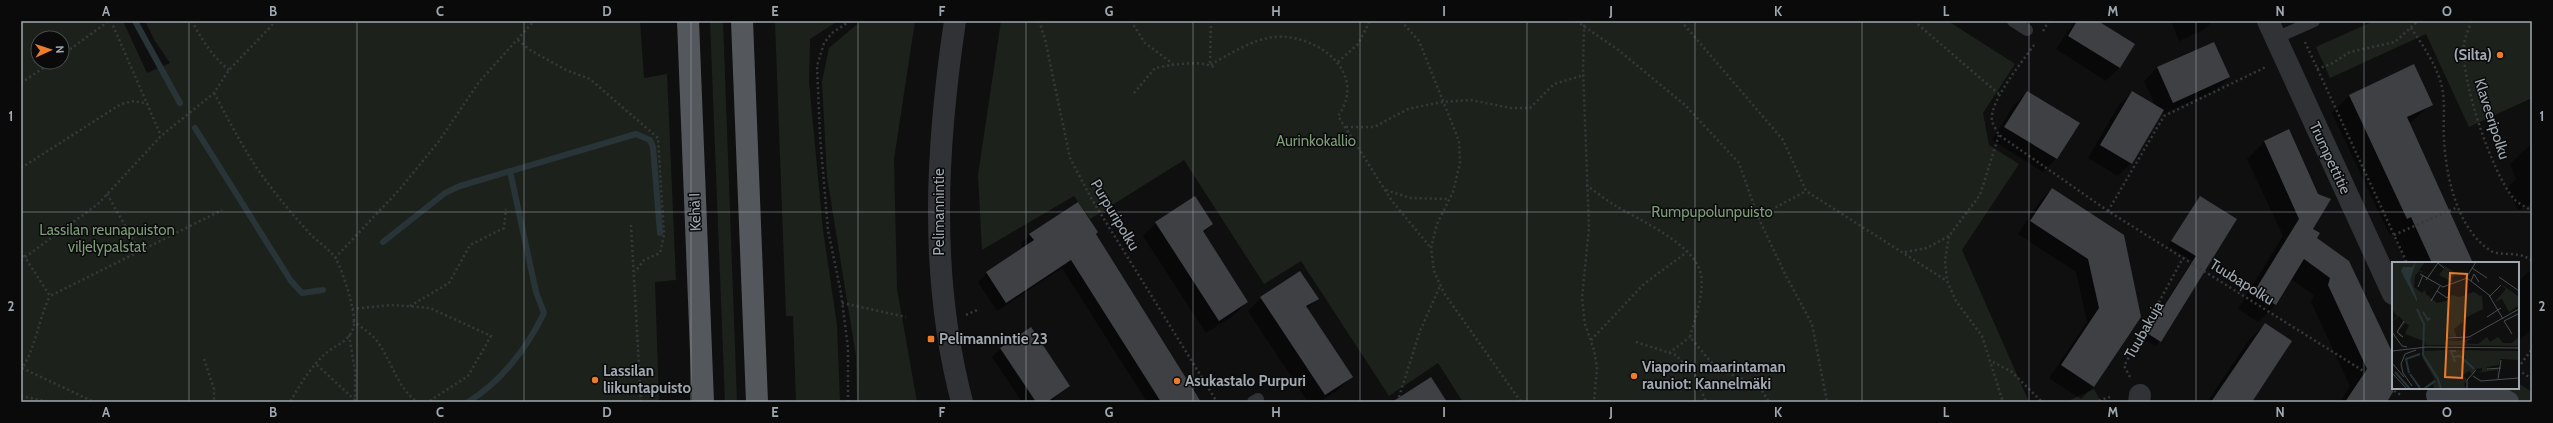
<svg xmlns="http://www.w3.org/2000/svg" width="2553" height="423" font-family="Cabin,sans-serif">
<rect width="100%" height="100%" fill="#0f0f10"/>
<g fill="#1c221b" fill-rule="evenodd">
<path d="M21,21H123L147,73L170,63L155,41L145,21H640L644,78L667,74L676,280L655,282L659,402H21ZM38,38H62V62H38Z"/>
<path d="M710,21H723L737,402H725Z"/>
<path d="M775,21H838L810,39L809,82L823,230L837,325L840,402H796L793,316H786Z"/>
<path d="M861,21H915L894,159L897,289L917,402H857L856,356L827,177L822,82L829,48Z"/>
<path d="M1001,21H1948L2015,64L1983,113L1989,145L2019,164L1962,250L2029,402H1463L1438,363L1389,396L1301,261L1264,284L1184,160L1090,219L1074,196L982,250L978,175Z"/>
<path d="M2374,21H2532V98L2469,127L2426,34L2330,78L2316,47Z"/>
<path d="M2518,383L2532,392V402H2521L2498,388H2518Z"/>
<path d="M2094,389L2101,402H2066Z"/>
</g>
<g fill="#0007">
<path d="M2075,21H2096L2134,44L2119,68L2106,81L2056,49Z"/>
<path d="M2171,21H2213L2203,30L2179,41Z"/>
<path d="M2213,43L2229,77L2216,90L2160,115L2131,163L2118,176L2088,158L2119,105L2132,92L2156,107L2144,81L2157,68Z"/>
<path d="M2027,92L2078,123L2056,159L2043,172L1992,140L2014,105Z"/>
<path d="M2350,95L2431,104L2409,124L2472,263H2407L2393,234L2390,236L2332,113Z"/>
<path d="M2288,131L2315,239L2391,352H2393L2394,388L2385,402H2340L2350,386L2311,302L2314,295L2291,279L2275,305L2258,322L2238,309L2283,236L2247,159L2264,142Z"/>
<path d="M2532,143V204L2518,210L2507,188L2516,179L2510,164Z"/>
<path d="M2052,189L2123,235L2094,386L2081,399L2049,378L2087,322L2076,272L2018,234L2039,202Z"/>
<path d="M2200,197L2236,219L2156,346L2143,338L2192,261L2168,246Z"/>
<path d="M1077,203L1201,402H1147L1062,268L997,311L978,282L987,273L1024,248L1021,243L1030,235Z"/>
<path d="M1156,223L1212,224L1203,234L1247,302L1234,315L1206,333L1143,236Z"/>
<path d="M2528,272L2532,274V329L2518,341V278L2520,280Z"/>
<path d="M1261,298H1317L1307,309L1351,377L1338,390L1320,402H1308L1248,311Z"/>
<path d="M2265,324L2250,402H2207L2249,340Z"/>
<path d="M1001,348L1069,386L1053,400L1055,402H1022L992,357Z"/>
</g>
<g fill="none" stroke-linecap="round" stroke-linejoin="round">
<g stroke="#293438" stroke-width="6">
<path d="M135,21L180,103"/>
<path d="M195,128L291,281L302,293L323,290"/>
<path d="M383,242L445,193L460,186L636,134L650,140L653,147L660,233"/>
<path d="M468,402C501,382 527,348 544,313L536,292L510,171"/>
</g>
</g>
<g fill="#3e4043">
<path d="M2077,21H2098L2135,44L2120,68L2068,36Z"/>
<path d="M2214,42L2230,77L2173,103L2157,67Z"/>
<path d="M2414,64L2433,105L2407,117L2473,263H2432L2411,217L2407,219L2349,95Z"/>
<path d="M2027,91L2080,123L2057,159L2004,127Z"/>
<path d="M2132,91L2164,110L2132,164L2100,145Z"/>
<path d="M2289,129L2318,194L2331,199L2313,229L2320,233L2317,238L2349,261L2393,354V392L2387,402H2345L2367,369L2328,285L2330,278L2304,259L2276,305L2254,292L2299,219L2264,141Z"/>
<path d="M2052,188L2124,235L2141,317L2094,387L2061,365L2099,308L2088,259L2030,221Z"/>
<path d="M1195,196L1213,224L1203,231L1248,302L1219,321L1155,222Z"/>
<path d="M2200,196L2237,219L2161,342L2147,333L2196,256L2171,241Z"/>
<path d="M1078,202L1098,232L1096,234L1201,402H1161L1071,260L1006,303L986,272L1034,240L1029,234Z"/>
<path d="M1300,271L1319,299L1306,306L1353,377L1325,395L1260,297Z"/>
<path d="M2265,323L2292,341L2252,402H2211Z"/>
<path d="M1031,327L1070,386L1047,402H1036L1000,348Z"/>
<path d="M1431,377L1447,402H1392Z"/>
</g>
<g fill="none" stroke-linecap="round" stroke-linejoin="round">
<g stroke="#36393c" stroke-width="2.5" stroke-dasharray="2 3" stroke-linecap="butt">
<path d="M111,21L161,136"/>
<path d="M192,21C201,39 213,57 229,70"/>
<path d="M1039,21L1045,39L1070,158L1091,198L1217,402"/>
<path d="M1131,21L1145,43L1173,64"/>
<path d="M1211,21L1210,65C1228,55 1253,39 1274,37C1317,33 1369,73 1338,116L1392,201L1431,248"/>
<path d="M1401,21L1419,41L1459,141L1460,163L1453,192L1437,224L1431,248L1434,271L1444,293L1521,402"/>
<path d="M1576,21L1617,49L1685,105L1739,163L1758,217L1786,276L1812,324L1827,402"/>
<path d="M1588,21L1584,26L1583,68L1589,228L1582,298L1585,324L1594,350L1597,367L1594,402"/>
<path d="M1681,21L1783,140L1806,191L1947,281"/>
<path d="M1914,21L2000,95"/>
<path d="M2471,21C2469,29 2465,37 2464,44C2460,79 2492,173 2514,199C2519,204 2526,207 2532,211"/>
<path d="M2411,28C2424,47 2440,70 2443,93C2445,108 2443,124 2444,139C2446,177 2457,229 2491,251C2498,255 2510,253 2518,255C2523,255 2527,258 2532,260"/>
<path d="M2043,31L2049,21"/>
<path d="M518,40L530,50L566,70L590,79L658,138L664,235L660,253L644,260L635,272"/>
<path d="M2305,42L2407,263"/>
<path d="M2034,45C2023,61 1989,101 1992,121C1993,125 1997,131 1999,135L2108,211L2365,372"/>
<path d="M62,55L109,21"/>
<path d="M1338,62L1358,44L1370,21"/>
<path d="M2317,69L2331,64L2350,52L2395,42L2418,21"/>
<path d="M21,83L52,62"/>
<path d="M214,93C231,124 246,155 267,182C280,200 295,217 310,234C318,242 330,249 336,259C343,272 358,316 353,329C348,342 336,345 326,353C312,365 299,386 290,402"/>
<path d="M1134,93L1155,68C1172,65 1200,59 1216,68"/>
<path d="M1346,127H1374L1408,109L1442,102L1471,100L1510,108H1530L1554,84L1584,75"/>
<path d="M1999,135L1980,195L1949,236L1945,260L1947,281L1956,301L1982,336L2003,402"/>
<path d="M21,168L121,104L134,101L148,104"/>
<path d="M1586,185C1596,192 1606,200 1616,206C1640,220 1688,242 1699,268C1707,288 1695,317 1690,337L1716,368L1759,386L1769,402"/>
<path d="M1386,190L1410,198L1449,199"/>
<path d="M107,194L140,252"/>
<path d="M2108,211L2164,116L2266,67"/>
<path d="M1758,217L1806,191"/>
<path d="M631,225L641,402"/>
<path d="M2394,235L2458,207"/>
<path d="M21,251L50,296L222,210"/>
<path d="M1905,252L1927,248L1949,236"/>
<path d="M335,258L400,189L439,141L479,82L534,21"/>
<path d="M21,260L98,204L161,136L214,93L229,70L276,21"/>
<path d="M842,303L906,317"/>
<path d="M410,306L449,283L470,245L504,228L506,209"/>
<path d="M352,309L392,305L430,308L491,336L468,376L428,402"/>
<path d="M966,315L977,310"/>
<path d="M353,321C362,328 374,335 379,344C392,363 398,388 417,402"/>
<path d="M349,335L355,371V402"/>
<path d="M1591,340L1644,284L1687,252"/>
<path d="M1636,342L1676,355L1696,377L1706,402"/>
<path d="M1669,353L1690,337"/>
<path d="M204,359L214,389V402"/>
<path d="M1993,362L2012,372L2042,402"/>
<path d="M317,365L357,402"/>
<path d="M22,368L94,402"/>
<path d="M2518,368L2532,349"/>
<path d="M21,370C36,348 38,320 50,296"/>
<path d="M2518,370L2532,379"/>
<path d="M2130,377L2124,366L2183,258"/>
<path d="M2394,391L2401,395"/>
<path d="M21,396L49,402"/>
<path d="M1399,397L1420,331L1440,286"/>
<path d="M848,402V348L841,293L828,230L820,136L817,66L824,43L832,33L850,21"/>
<path d="M2094,402L2110,397"/>
</g>
<g stroke="#303235" stroke-width="12">
<path d="M2013,21L2027,30"/>
<path d="M2276,38L2314,21"/>
<path d="M1253,402L1258,399"/>
</g>
<g stroke="#303235" stroke-width="22">
<path d="M955,21C936,148 929,276 962,402"/>
<path d="M2268,21L2393,294"/>
<path d="M2139,402L2140,395"/>
</g>
<path stroke="#3e4145" stroke-width="22" d="M2437,395C2464,388 2484,388 2508,402"/>
<g stroke="#54585d" stroke-width="22">
<path d="M688,21L703,402"/>
<path d="M742,21L757,402"/>
</g>
</g>
<path fill="none" stroke="#a0a9b1" stroke-width="1" stroke-opacity="0.55" d="M189,21V402M357,21V402M524,21V402M691,21V402M858,21V402M1026,21V402M1193,21V402M1360,21V402M1527,21V402M1695,21V402M1862,21V402M2029,21V402M2196,21V402M2364,21V402M21,212H2532"/>
<g fill="#ec7c2b" stroke="#0a0a0b" stroke-width="1.5">
<circle cx="2500" cy="55" r="4"/>
<rect x="927" y="335" width="8" height="8" rx="2"/>
<circle cx="1634" cy="376" r="4"/>
<circle cx="595" cy="380" r="4"/>
<circle cx="1177" cy="381" r="4"/>
</g>
<g text-anchor="middle" stroke-width="3" stroke-linejoin="round" paint-order="stroke">
<g font-size="15" font-weight="bold" fill="#a0a9b1" stroke="#0a0a0b" text-anchor="start">
<text x="2492" y="60" text-anchor="end">(Silta)</text>
<text x="939" y="344">Pelimannintie 23</text>
<text x="1642" y="372">Viaporin maarintaman<tspan x="1642" dy="17">rauniot: Kannelmäki</tspan></text>
<text x="603" y="376">Lassilan<tspan x="603" dy="17">liikuntapuisto</tspan></text>
<text x="1185" y="386">Asukastalo Purpuri</text>
</g>
<g font-size="15" fill="#a0a9b1" stroke="#0a0a0b">
<text transform="translate(2492 119) rotate(72)" y="5">Klaveeripolku</text>
<text transform="translate(2330 158) rotate(65)" y="5">Trumpettitie</text>
<text transform="translate(695 212) rotate(-92)" y="5">Kehä I</text>
<text transform="translate(939 212) rotate(-90)" y="5">Pelimannintie</text>
<text transform="translate(1115 215) rotate(59)" y="5">Purpuripolku</text>
<text transform="translate(2242 282) rotate(32)" y="5">Tuubapolku</text>
<text transform="translate(2144 330) rotate(-61)" y="5">Tuubakuja</text>
</g>
<g font-size="15" fill="#7e9c77" stroke="#0a0a0b">
<text x="1316" y="146">Aurinkokallio</text>
<text x="1712" y="217">Rumpupolunpuisto</text>
<text x="107" y="235">Lassilan reunapuiston<tspan x="107" dy="17">viljelypalstat</tspan></text>
</g>
</g>
<g transform="translate(2392 262)">
<rect width="127" height="127" fill="#0f0f10"/>
<path d="M0,0H33L27,8L37,12L27,9L23,14L22,25L30,31L33,28L34,32L45,41L54,39L60,33L67,35L74,33V30L75,32L82,30L88,34L90,33L91,47L71,57L72,59L62,67L65,76L54,74L53,80L55,78L66,79L80,76L75,79L76,81H68L86,82L95,75L98,80L106,75L111,81H120L127,75V84L34,83V79L33,83H31L32,79L13,72L17,63L13,61L7,69L12,60L7,54L0,60L5,54L0,47ZM46,0L61,9L63,14L59,16L61,20L47,13L53,5ZM109,22L127,35V43L117,50L110,37L103,40L114,27ZM57,88L127,89V98L108,97L107,103L95,105L96,108L106,106L105,116V108L84,111L90,109V106L84,107L81,113L77,109L71,113L75,118L72,122L74,127H42L41,122L30,127L43,117L31,97L30,89Z" fill="#1c221b"/>
<path d="M24,0L18,18L25,37V49V40L9,9L11,5H20Z" fill="#293438"/>
<path fill="none" stroke="#293438" stroke-width="2" d="M25,47L32,62L31,93L46,117L49,127M31,50L36,58L38,56M61,95L68,94L82,107M63,100L59,89H64M3,110L18,127M17,111L14,97L28,92M18,112L28,126M32,127L43,119"/>
<path fill="none" stroke="#494d50" stroke-width="1" d="M80,6L95,16M28,12L51,25L75,16L97,33L111,57M107,15L127,29M74,16L84,0M34,18L46,1L52,6M79,19L82,12L87,20M26,25L31,13M45,29L55,36L58,32M97,35L109,23M39,39L48,24M95,55L109,46M0,70L10,84L15,85M7,72L11,75L5,70L12,59M120,72L112,59L126,52M55,76L77,75L127,47M0,89L35,85L127,86M0,101L12,115M95,107L109,106M0,111L15,127M81,114L89,119L127,116M106,117L109,98M20,124L11,111L9,102L13,92L24,88M75,127V118L84,108"/>
<path fill="#ec7c2b" fill-opacity="0.15" stroke="#ec7c2b" stroke-width="2" d="M58,11L75,12L70,116L53,115Z"/>
<rect width="127" height="127" fill="none" stroke="#a0a9b1" stroke-width="2"/>
</g>
<rect width="2553" height="423" fill="none" stroke="#0a0a0b" stroke-width="44"/>
<g transform="translate(50 50) rotate(87)"><circle r="19" fill="#0a0a0b" stroke="#464a4d"/>
<path d="M0-3L7 15L0 10L-7 15Z" fill="#ec7c2b"/>
<text y="-6" font-size="11" font-weight="bold" text-anchor="middle" fill="#a0a9b1">N</text>
</g>
<rect x="22" y="22" width="2509" height="379" fill="none" stroke="#a0a9b1" stroke-width="1.5"/>
<g font-size="13" text-anchor="middle" font-weight="bold" fill="#a0a9b1">
<text x="106" y="16">A</text>
<text x="273" y="16">B</text>
<text x="440" y="16">C</text>
<text x="607" y="16">D</text>
<text x="775" y="16">E</text>
<text x="942" y="16">F</text>
<text x="1109" y="16">G</text>
<text x="1276" y="16">H</text>
<text x="1444" y="16">I</text>
<text x="1611" y="16">J</text>
<text x="1778" y="16">K</text>
<text x="1946" y="16">L</text>
<text x="2113" y="16">M</text>
<text x="2280" y="16">N</text>
<text x="2447" y="16">O</text>
<text x="11" y="121">1</text>
<text x="2542" y="121">1</text>
<text x="11" y="311">2</text>
<text x="2542" y="311">2</text>
<text x="106" y="417">A</text>
<text x="273" y="417">B</text>
<text x="440" y="417">C</text>
<text x="607" y="417">D</text>
<text x="775" y="417">E</text>
<text x="942" y="417">F</text>
<text x="1109" y="417">G</text>
<text x="1276" y="417">H</text>
<text x="1444" y="417">I</text>
<text x="1611" y="417">J</text>
<text x="1778" y="417">K</text>
<text x="1946" y="417">L</text>
<text x="2113" y="417">M</text>
<text x="2280" y="417">N</text>
<text x="2447" y="417">O</text>
</g>
</svg>
